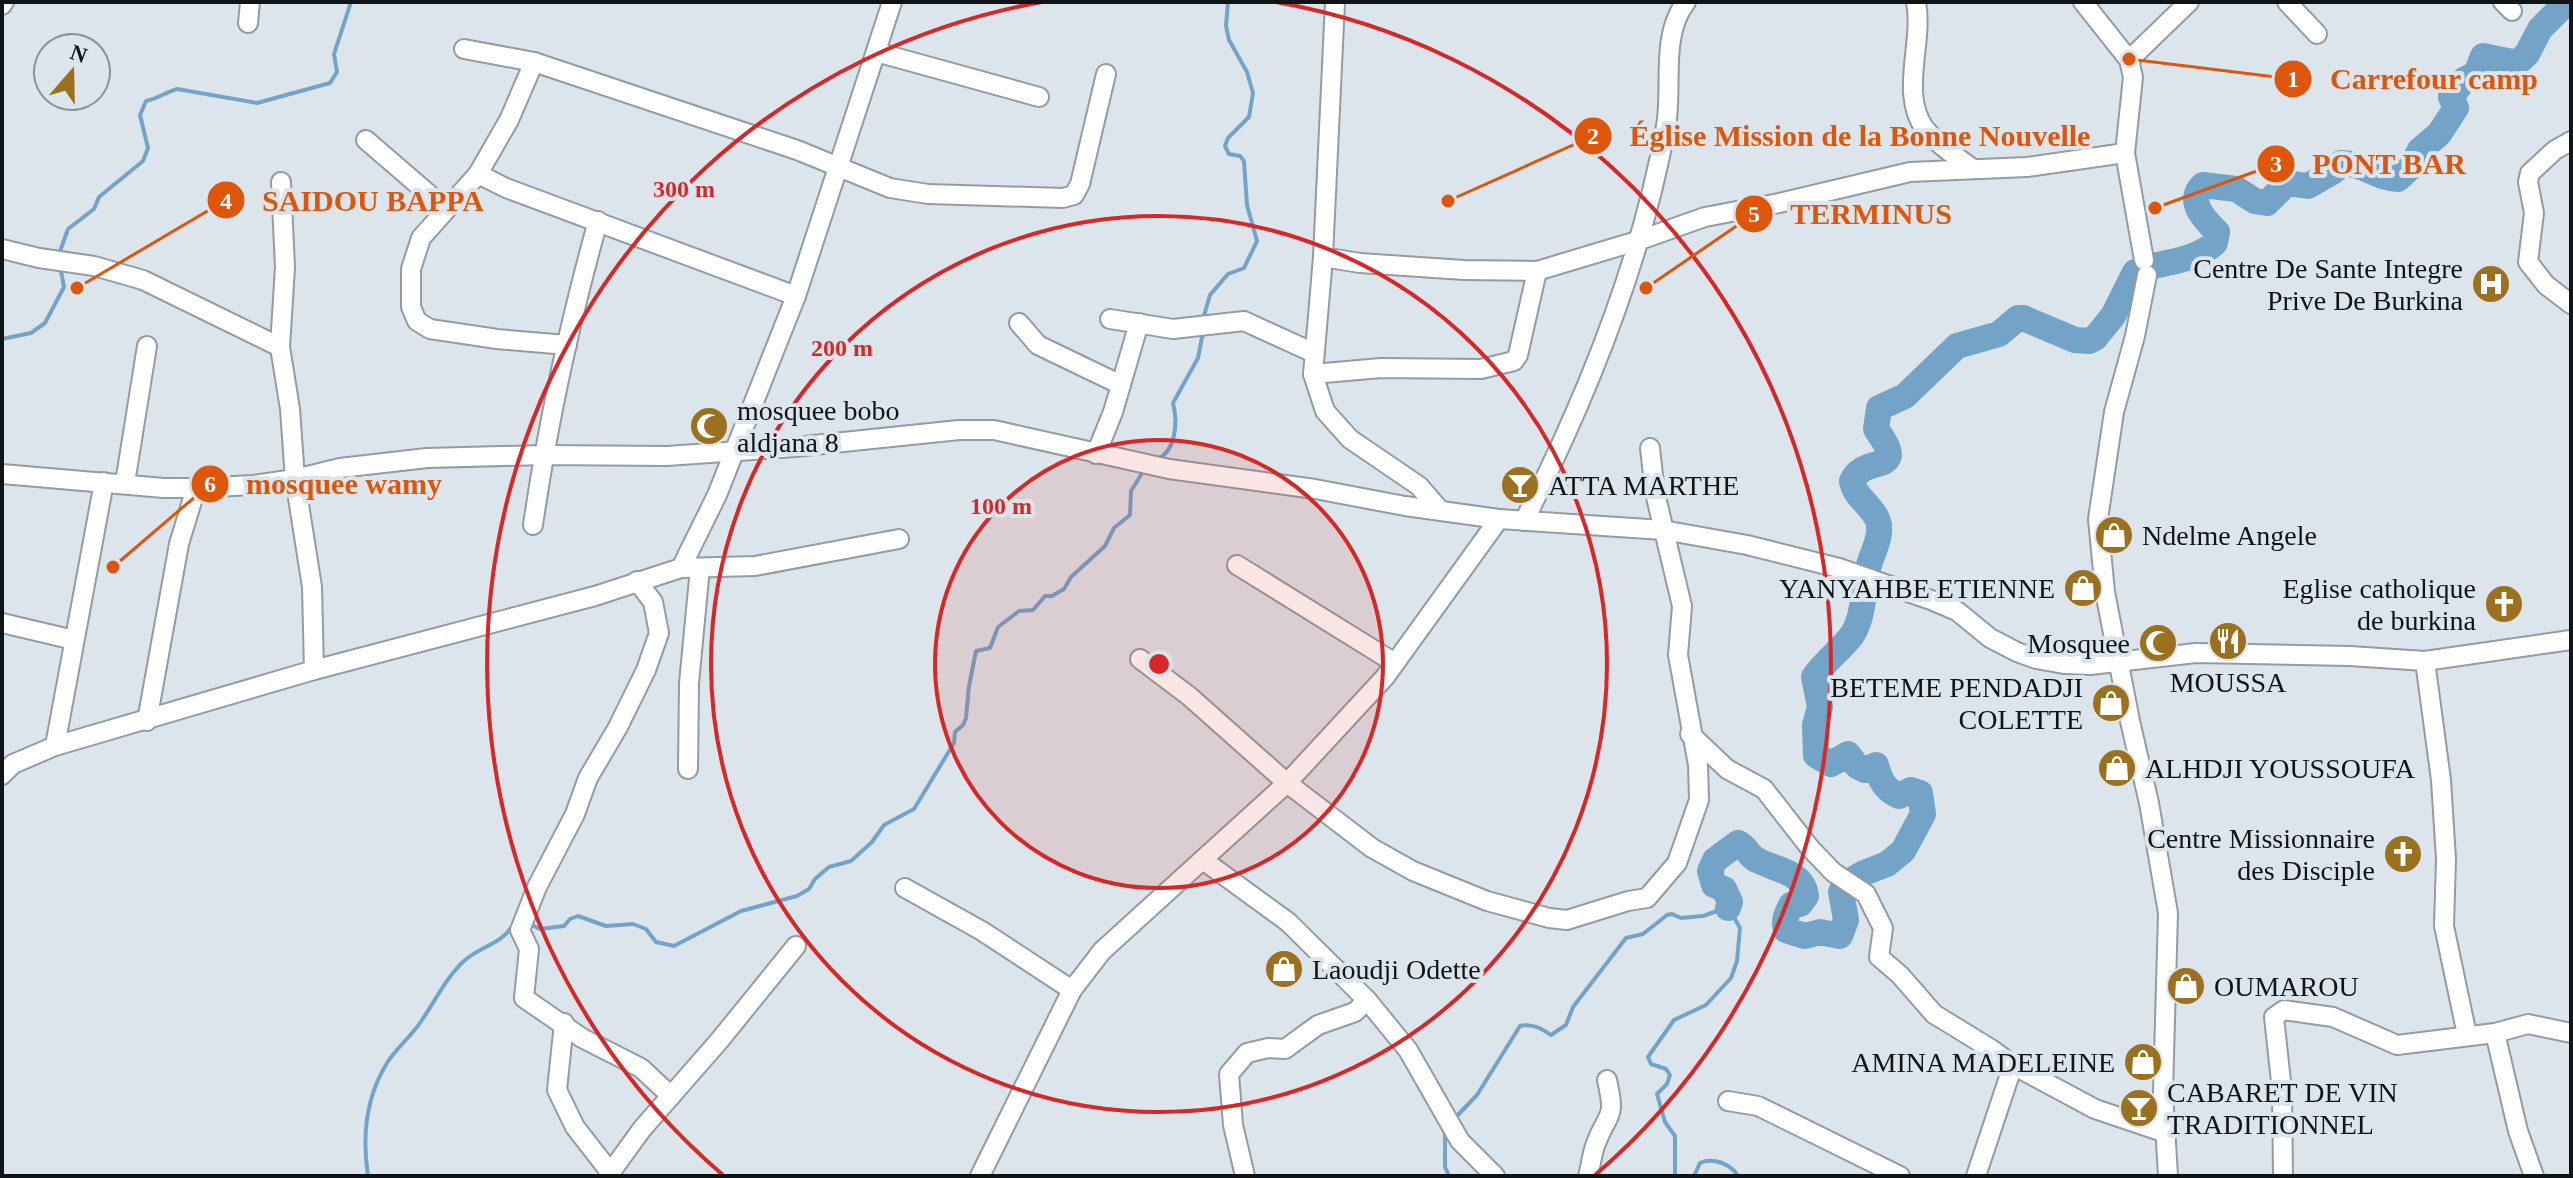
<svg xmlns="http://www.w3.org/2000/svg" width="2573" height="1178" font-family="'Times New Roman',serif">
<rect width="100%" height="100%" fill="#dce5eb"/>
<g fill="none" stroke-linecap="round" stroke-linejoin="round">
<g stroke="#73a3c6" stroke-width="4">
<path d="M58,257L68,229L94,209L99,197L143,161L148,148L140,115L146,101C157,99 166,92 177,89L257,103L330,83L337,72L334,54L351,2"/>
<path d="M1203,319L1210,295L1228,274L1244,268L1257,241L1247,205L1244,161L1240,156L1229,154L1225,146L1228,138L1249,117L1253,93L1247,72L1229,40L1226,26L1228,2"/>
<path d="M2,339L31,333L45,323L64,287L60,266"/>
<path d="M1157,460C1176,450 1178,423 1173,403L1198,358L1203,332"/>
<path d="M530,924L540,929L564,926L570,919L578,916L606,926L633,924L646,929L656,942L674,946L741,911L797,896L809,889L815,879L829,867L851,861L872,842L884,825L914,809L954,743L955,732L963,725L966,718L969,686L976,651L990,648L998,627L1019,611L1033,610L1045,596H1052L1064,589L1071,577L1105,546L1114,528L1130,515L1131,491L1144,470"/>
<path d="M1454,1119L1477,1095L1520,1026C1531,1023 1543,1029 1551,1035L1566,1025L1573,1007L1626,938L1643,934L1667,915L1672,914L1681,918L1703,916L1728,907L1740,928L1737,961L1731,978L1706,1005L1674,1020L1648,1057L1651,1064L1666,1069L1670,1075L1667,1084L1657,1094L1665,1122L1675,1136V1176"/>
<path d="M1445,1131V1167L1449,1176"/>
<path d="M368,1176C362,1137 366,1097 387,1063C397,1047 412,1036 422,1020C435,1001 447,976 465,960C481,946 502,944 513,925"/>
<path d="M1694,1176L1700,1163C1713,1157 1731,1164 1738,1176"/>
</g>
<path stroke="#73a3c6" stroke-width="26" d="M1728,908L1730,902L1724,889L1714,885L1710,871L1715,860L1738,843C1747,847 1748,856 1757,860C1775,870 1803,871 1806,896L1800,904L1791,905C1787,913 1783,921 1786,930L1805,936L1820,932L1840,936L1846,920L1841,892L1844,885L1864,873L1887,864L1903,851L1923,814L1920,793L1911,790L1899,796C1885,790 1880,780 1876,765L1865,770L1857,766L1848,754L1831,764L1816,755L1815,725L1820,707L1814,677C1825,661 1841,650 1852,635C1864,617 1863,590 1868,569C1871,554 1883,537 1878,521C1872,505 1854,497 1852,481C1865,453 1911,477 1876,429L1879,408L1905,396L1957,346L1999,334L2018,318H2023L2075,340L2089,341L2095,338L2113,316L2135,272C2161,261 2192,263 2215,243L2217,232C2204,219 2186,201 2203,185L2236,189L2255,201L2267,203L2287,183L2308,186L2334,171L2341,163C2362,162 2378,179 2398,179L2410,168L2420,150L2439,134L2456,108L2451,97L2464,80L2476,74L2483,56L2517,63L2527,54L2540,29L2567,2"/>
<g stroke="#939ca2" stroke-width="22">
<g id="street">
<path d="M1335,2L1323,257L1313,374L1325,411L1350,439L1419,486L1439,509"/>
<path d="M1916,2C1924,42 1899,94 1925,129C1938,145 1957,157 1973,169"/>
<path d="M2083,2L2129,60L2133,77L2125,153L2144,260"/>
<path d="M2287,2L2317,34"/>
<path d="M2503,2L2512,11"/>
<path d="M2,5L4,2"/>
<path d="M248,23L250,2"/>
<path d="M464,49L534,62L797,150L890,188L928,194L1063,198L1074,195L1080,184L1106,74"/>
<path d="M876,52L1039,97"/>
<path d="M2129,60L2189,2"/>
<path d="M366,140L446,209"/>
<path d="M2571,141L2555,150L2530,173L2528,182L2534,213L2528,262L2546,285L2571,304"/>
<path d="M478,174L509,120L534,62"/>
<path d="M281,182L285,267L280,347L290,409L295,479L312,587L314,670"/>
<path d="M2,249L39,258L94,266L143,280L280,347"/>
<path d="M1323,257L1360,263L1464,270L1537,271L1640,240L1705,217L1779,203L1910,172L2027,167L2125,153"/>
<path d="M2147,275L2135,336L2114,412L2098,519L2105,592L2130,721L2149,803L2168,913L2163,1092L2168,1176"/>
<path d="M1110,319L1173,329L1244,321L1314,353"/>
<path d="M1019,323L1038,345L1121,385"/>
<path d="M567,345L497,339L430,329L417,321L411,307V269L421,238L478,174L506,188L796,296"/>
<path d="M1313,374L1381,368L1481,369L1514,361L1518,355L1537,271"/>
<path d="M1096,454L1113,412L1139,323"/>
<path d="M2,474L164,488H196L253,485L295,479L340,468L427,458L544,455L667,456L795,447L959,430H994L1169,469L1315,489L1405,506L1499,519L1663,530L1747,545L1839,568L1931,600L1957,611L1990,638L2017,652L2036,659L2064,664L2090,665L2196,653L2350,656L2425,661L2571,640"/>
<path d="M125,483L147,346"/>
<path d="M1499,519L1385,677L1287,783L1372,848L1413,871L1487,901L1549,918L1567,920L1628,901L1647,898L1677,863L1699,800L1698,765L1678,655L1682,606L1655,493L1650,448"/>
<path d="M1524,521C1587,397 1641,264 1666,126C1673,86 1660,36 1686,2"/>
<path d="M533,525C548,422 570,321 598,221"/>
<path d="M1237,565L1395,663"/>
<path d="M681,568L755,566L899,539"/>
<path d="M637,581L653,602L659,633L646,670L618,727L588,778L575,814L537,887L520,930L529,949L524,998L582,1038L641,1068L671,1096"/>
<path d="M2,623L74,640"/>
<path d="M2425,661L2441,780L2446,859L2444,926L2467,1035"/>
<path d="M147,721L179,544L196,488"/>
<path d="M1690,734L1727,769L1764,789L1810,848L1833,872L1866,894L1883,928L1879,957L1900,975L1934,1014L1991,1049L2013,1065L2095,1109L2166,1133"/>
<path d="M55,746L104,482"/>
<path d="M688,769L689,683L700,568"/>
<path d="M2,775L13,764L55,746L314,670L595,596L681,568L717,495L796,296L892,2"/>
<path d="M1203,860L1288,922L1367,1000L1408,1050L1460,1141L1495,1176"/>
<path d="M905,888L982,931L1072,990"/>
<path d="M564,1023L557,1090L575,1127L610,1172"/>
<path d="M2495,1033L2518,1131L2534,1176"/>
<path d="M1728,1101L1758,1106L1900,1176"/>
<path d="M608,1176L642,1129L719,1041L796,946"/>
<path d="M980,1176L1072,990L1102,951L1287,783L1189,696L1140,659"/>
<path d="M1245,1176L1233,1125L1229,1074L1247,1053L1268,1048L1285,1049L1318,1025L1355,1012L1367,1000"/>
<path d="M1588,1176C1591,1165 1592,1153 1596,1143C1609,1110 1616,1120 1607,1080"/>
<path d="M1976,1176L2013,1065"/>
<path d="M2283,1176L2282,1091L2274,1017L2284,1010L2333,1017L2397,1045L2495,1033L2528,1024L2571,1033"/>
</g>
</g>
<use href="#street" stroke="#fff" stroke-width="18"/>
</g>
<circle cx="1159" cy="664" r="224" fill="#d62828" fill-opacity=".12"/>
<g fill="none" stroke="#d62828" stroke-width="4">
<circle cx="1159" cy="664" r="224"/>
<circle cx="1159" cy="664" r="448"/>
<path d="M723 1175A672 672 0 0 1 1042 2M1276 2A672 672 0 0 1 1595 1175"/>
</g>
<defs>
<g id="hospital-disc" transform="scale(2)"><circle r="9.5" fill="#9b701f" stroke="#dce5eb"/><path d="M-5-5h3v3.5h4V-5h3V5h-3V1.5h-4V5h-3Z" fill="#fff"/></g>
<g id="mosque-disc" transform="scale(2)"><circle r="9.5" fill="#9b701f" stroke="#dce5eb"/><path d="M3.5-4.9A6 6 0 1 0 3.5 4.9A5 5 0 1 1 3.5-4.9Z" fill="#fff"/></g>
<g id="bar-disc" transform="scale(2)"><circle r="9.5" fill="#9b701f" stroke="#dce5eb"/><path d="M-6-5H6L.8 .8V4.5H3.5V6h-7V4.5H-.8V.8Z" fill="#fff"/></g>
<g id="shop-disc" transform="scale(2)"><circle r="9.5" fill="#9b701f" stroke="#dce5eb"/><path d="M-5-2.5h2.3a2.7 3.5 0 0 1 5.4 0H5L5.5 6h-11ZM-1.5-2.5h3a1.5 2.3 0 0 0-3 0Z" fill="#fff"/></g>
<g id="church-disc" transform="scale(2)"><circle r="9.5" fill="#9b701f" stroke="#dce5eb"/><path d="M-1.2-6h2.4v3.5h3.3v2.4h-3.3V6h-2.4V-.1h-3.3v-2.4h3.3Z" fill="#fff"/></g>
<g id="restaurant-disc" transform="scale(2)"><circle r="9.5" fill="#9b701f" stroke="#dce5eb"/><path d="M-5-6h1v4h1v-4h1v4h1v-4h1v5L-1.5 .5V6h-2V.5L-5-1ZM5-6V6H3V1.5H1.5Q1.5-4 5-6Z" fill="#fff"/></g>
</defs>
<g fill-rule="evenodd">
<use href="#hospital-disc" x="2491" y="284"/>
<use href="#mosque-disc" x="709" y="426"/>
<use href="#bar-disc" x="1520" y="485"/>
<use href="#shop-disc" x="2114" y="535"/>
<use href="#shop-disc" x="2083" y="588"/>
<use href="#church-disc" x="2504" y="604"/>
<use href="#restaurant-disc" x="2228" y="641"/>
<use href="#mosque-disc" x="2158" y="643"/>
<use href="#shop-disc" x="2111" y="703"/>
<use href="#shop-disc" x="2117" y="768"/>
<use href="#church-disc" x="2403" y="854"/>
<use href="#shop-disc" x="1284" y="969"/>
<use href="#shop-disc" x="2186" y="986"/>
<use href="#shop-disc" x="2143" y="1062"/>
<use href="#bar-disc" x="2139" y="1108"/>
</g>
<g text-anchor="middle" stroke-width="8" stroke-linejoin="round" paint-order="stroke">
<g font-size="28" fill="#111416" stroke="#dce5eb" text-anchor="end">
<text x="2463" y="278">Centre De Sante Integre<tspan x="2463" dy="32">Prive De Burkina</tspan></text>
<text x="737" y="420" text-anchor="start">mosquee bobo<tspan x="737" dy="32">aldjana 8</tspan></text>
<text x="1548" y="495" text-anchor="start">ATTA MARTHE</text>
<text x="2142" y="545" text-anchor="start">Ndelme Angele</text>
<text x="2055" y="598">YANYAHBE ETIENNE</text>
<text x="2476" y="598">Eglise catholique<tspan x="2476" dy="32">de burkina</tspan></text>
<text x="2130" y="653">Mosquee</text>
<text x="2228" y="692" text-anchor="middle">MOUSSA</text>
<text x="2083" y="697">BETEME PENDADJI<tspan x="2083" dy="32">COLETTE</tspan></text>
<text x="2145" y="778" text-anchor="start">ALHDJI YOUSSOUFA</text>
<text x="2375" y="848">Centre Missionnaire<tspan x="2375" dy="32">des Disciple</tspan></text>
<text x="1312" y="979" text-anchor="start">Laoudji Odette</text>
<text x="2214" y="996" text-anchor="start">OUMAROU</text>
<text x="2115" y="1072">AMINA MADELEINE</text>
<text x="2167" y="1102" text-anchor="start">CABARET DE VIN<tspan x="2167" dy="32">TRADITIONNEL</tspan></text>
</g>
</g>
<circle cx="1159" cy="664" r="12" fill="#d62828" stroke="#dce5eb" stroke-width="4"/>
<g font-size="24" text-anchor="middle" font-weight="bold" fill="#d62828" stroke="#dce5eb" stroke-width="8" stroke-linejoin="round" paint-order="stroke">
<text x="684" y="197">300 m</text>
<text x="842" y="356">200 m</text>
<text x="1001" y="514">100 m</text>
</g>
<path fill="none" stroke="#dd560c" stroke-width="3" d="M2129 59L2293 79M1448 201L1593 136M2155 208L2276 164M77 288L226 200M1646 288L1754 214M113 567L210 484"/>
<g fill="#dd560c" stroke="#dce5eb" stroke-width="3">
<circle cx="2129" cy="59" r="8"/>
<circle cx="1448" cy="201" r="8"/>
<circle cx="2155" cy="208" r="8"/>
<circle cx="77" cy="288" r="8"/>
<circle cx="1646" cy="288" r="8"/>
<circle cx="113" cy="567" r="8"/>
<circle cx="2293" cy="79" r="20"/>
<circle cx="1593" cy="136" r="20"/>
<circle cx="2276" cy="164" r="20"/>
<circle cx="226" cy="200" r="20"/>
<circle cx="1754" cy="214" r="20"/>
<circle cx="210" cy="484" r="20"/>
</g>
<g font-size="24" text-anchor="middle" font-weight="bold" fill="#fff">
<text x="2293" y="87">1</text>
<text x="1593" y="144">2</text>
<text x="2276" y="172">3</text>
<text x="226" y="209">4</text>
<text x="1754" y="222">5</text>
<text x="210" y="492">6</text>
</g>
<g font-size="30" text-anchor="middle" font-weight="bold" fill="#dd560c" stroke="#dce5eb" stroke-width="8" stroke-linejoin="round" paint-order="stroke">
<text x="2434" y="89">Carrefour camp</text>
<text x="1860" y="146">Église Mission de la Bonne Nouvelle</text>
<text x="2389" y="174">PONT BAR</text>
<text x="373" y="211">SAIDOU BAPPA</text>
<text x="1871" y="224">TERMINUS</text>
<text x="344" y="494">mosquee wamy</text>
</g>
<rect width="2573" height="1178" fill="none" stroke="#111416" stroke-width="8"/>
<g transform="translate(72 72) rotate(20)"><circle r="38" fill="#dce5eb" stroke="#8b9196" stroke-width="2"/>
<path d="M0-6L14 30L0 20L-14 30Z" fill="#9b701f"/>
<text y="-12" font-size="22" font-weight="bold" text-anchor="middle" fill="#111416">N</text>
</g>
</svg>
